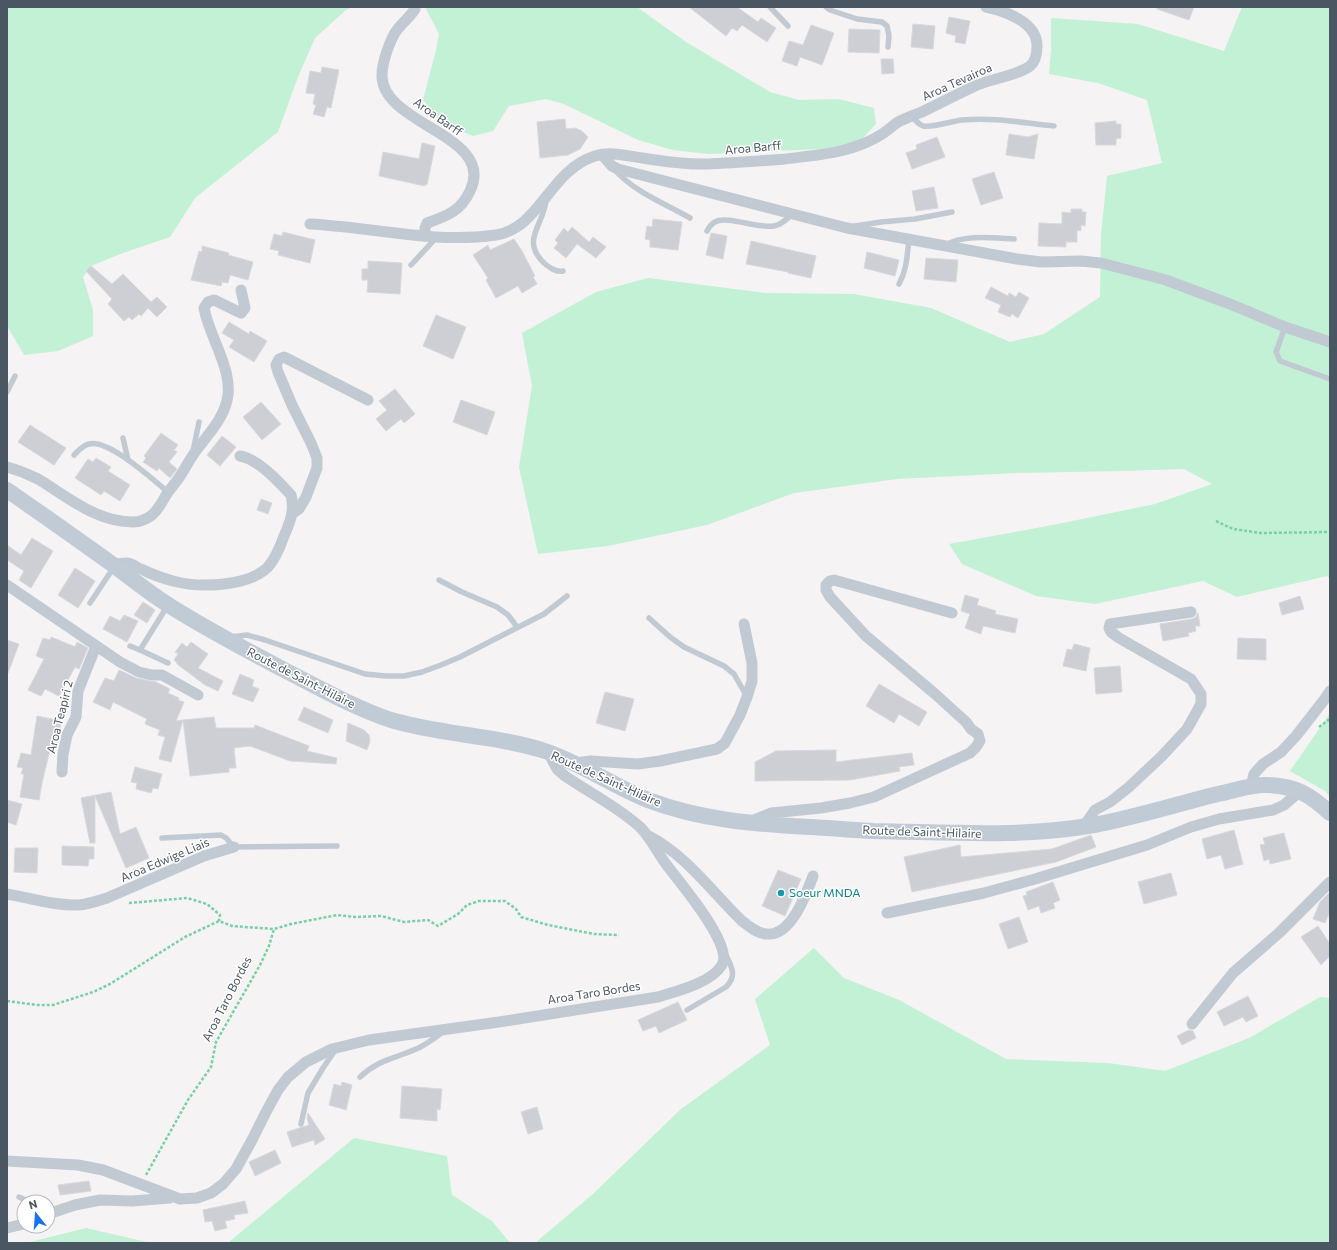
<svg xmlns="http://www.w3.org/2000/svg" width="1337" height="1250" font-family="Commissioner,sans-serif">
<rect width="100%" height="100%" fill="#f5f3f3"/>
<g fill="#c3f1d5">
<path d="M7,7H352L346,10L315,38L298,77L278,132L195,198L170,237L123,253L91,266L83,277L93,310V336L58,351L24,355L7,326Z"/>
<path d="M425,7H637L686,42L770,92L799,100L839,99L874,108L876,124L860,141L821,149L708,154L673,150L638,140L564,104L546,99L509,106L493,131L473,136L440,122L423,100L436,50L439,34Z"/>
<path d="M1242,7H1330V579L1327,576L1237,597L1203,581L1095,604L1036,596L962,564L949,544L1053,525L1155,504L1212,484L1184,469L1121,471L1018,473L897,479L794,493L707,525L608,546L538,554L519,467L532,386L522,333L596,292L648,278L766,293L854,294L931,308L1010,342L1044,334L1100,297L1101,235L1107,176L1162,163L1147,100L1098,83L1049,74L1051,50V18L1138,24L1224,51Z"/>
<path d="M1330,713V797L1325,791L1290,771Z"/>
<path d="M814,948L844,978L899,1000L1006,1059L1108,1063L1165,1071L1249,1038L1320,997L1330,998V1243H535L594,1193L681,1109L770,1045L755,999Z"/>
<path d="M354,1138L447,1156L452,1195L492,1221L510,1243H221L229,1242Z"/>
<path d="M86,1228L151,1243H26Z"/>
</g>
<g fill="#cdcfd5" stroke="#d7d9de">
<path d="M689,7H737L758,22L761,18L776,28L767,42L742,25L737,31L732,28L726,36Z"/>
<path d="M1157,7H1194L1189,20L1157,9Z"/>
<path d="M949,17L970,21L965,44L955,42L956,36L946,33Z"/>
<path d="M913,24L935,26L933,49L911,47Z"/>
<path d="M811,25L834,33L822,65L800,57L797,66L782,61L789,41L803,45Z"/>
<path d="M849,29L880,30L879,53L848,52Z"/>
<path d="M881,59H893L894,73L882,74Z"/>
<path d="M322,67L339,70L331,108L327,107L324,117L313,114L316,105L313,104L315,94L306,93L310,71L321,73Z"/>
<path d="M565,119L566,129L575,128L582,131L588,137L580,149L568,155L540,158L537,122Z"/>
<path d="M1116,121V124H1121V138L1116,139V145H1096L1095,123Z"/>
<path d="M1009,134L1028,137L1038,134L1034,159L1006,155Z"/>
<path d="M937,137L945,157L912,169L906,153L917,149L916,145Z"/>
<path d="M422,143L435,146L427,185L425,184V186L379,176L383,152L419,159Z"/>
<path d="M994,172L1003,198L981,205L972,179Z"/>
<path d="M934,187L938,208L916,211L912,191Z"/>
<path d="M1071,209H1082V212H1086L1085,226L1081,225V231L1077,230V242H1066V247L1038,246L1039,223L1062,224V212L1071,213Z"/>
<path d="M653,219L682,222L678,250L650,247V240L645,239L647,226L652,227Z"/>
<path d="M572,227L589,242L593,237L606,247L596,258L577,244L566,258L554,248L558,243L555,240L564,228L568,232Z"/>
<path d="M283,232L315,240L310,263L278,255L279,251L270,249L274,234L282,236Z"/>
<path d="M711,233L727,236L723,259L706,255Z"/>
<path d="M514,239L522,251L535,276L533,277L537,284L522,293L518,286L496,298L486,280L488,278L473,255L488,245L490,250Z"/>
<path d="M751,241L816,256L811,278L788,273V272L746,264Z"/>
<path d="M202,246L229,253L228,255L253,262L248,280L230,275L228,283L222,282L221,286L191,280L199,251L202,252Z"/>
<path d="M867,252L899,260L895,276L864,268Z"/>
<path d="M926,258L958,260L956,282L924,279Z"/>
<path d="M368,261L402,263L400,294L367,292L368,280H362V269H368Z"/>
<path d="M91,266L112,284L123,274L151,302L157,297L167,307L157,317L148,308L141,316L139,314L132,320L129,317L124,321L108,304L112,299L86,271Z"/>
<path d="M991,287L1008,296L1009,293L1016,297L1019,292L1029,298L1018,318L1012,314L1010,317L998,312L1001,305L985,298Z"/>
<path d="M436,315L466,327L453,359L423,346Z"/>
<path d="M229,322L249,334L250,331L267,341L254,362L229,347L234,340L222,333Z"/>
<path d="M395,389L415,414L404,423L401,419L386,431L376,419L387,410L379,401Z"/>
<path d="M461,400L495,412L487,435L453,422Z"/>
<path d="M261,402L281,424L262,440L243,417Z"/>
<path d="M30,425L66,448L54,465L18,442Z"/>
<path d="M161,433L178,445L174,450L177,452L169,462L177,469L170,478L159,468L157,471L143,462L146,458L144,456Z"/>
<path d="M222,436L236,447L220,466L207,455Z"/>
<path d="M96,458L111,467L108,471L130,485L120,501L104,491L101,495L75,478L88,459L93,462Z"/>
<path d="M261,499L272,503L268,514L257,510Z"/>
<path d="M32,538L53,551L31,588L19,580L24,571L7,560V545L21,555Z"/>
<path d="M75,568L95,581L78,608L58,595Z"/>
<path d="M965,595L979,599L977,605L996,611L995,614L1018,619L1015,633L983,626L981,634L965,628L970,614L961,611Z"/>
<path d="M1300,596L1304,609L1282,615L1279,603Z"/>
<path d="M143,602L155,610L147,623L134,615Z"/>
<path d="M1198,613L1200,626H1195L1196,631L1188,633L1189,636L1163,641L1160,624L1192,619L1196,617Z"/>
<path d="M124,615L138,621L127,642L103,629L110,616L120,621Z"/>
<path d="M51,637L73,646L75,647L77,642L88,648L79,669L75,667L59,696L45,689L41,696L28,690L44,659L36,656L43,638L50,640Z"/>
<path d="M1238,638L1266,639V660L1237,659Z"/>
<path d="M7,640L19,644L8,673H7Z"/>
<path d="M191,642L208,654L198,668L223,681L218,691L205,685L177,664V663L174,660L178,654L175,652L182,643L187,647Z"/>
<path d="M1074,644L1090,648L1086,671L1063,666L1067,649L1072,650Z"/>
<path d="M1120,666L1122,692L1096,694L1094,668Z"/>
<path d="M119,670L136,678L156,682L170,689L168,693L179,698L178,700L184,702L176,721L183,720L171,762L159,759L165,737L158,735L160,730L145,724L147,719L113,702L110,710L93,702L105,678L114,681Z"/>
<path d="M240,674L254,680L252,686L259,689L253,702L232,694Z"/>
<path d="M879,684L927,712L919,726L899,714L894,723L866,706Z"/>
<path d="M605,692L634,699L625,731L596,723Z"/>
<path d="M304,707L333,720L328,733L298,720Z"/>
<path d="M37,716L61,721L57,747L51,746L42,783L39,800L20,797L24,774H21L23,768L17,767L21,753L31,755Z"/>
<path d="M214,717L216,728H254L255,725L309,746L307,751L337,758L336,764L290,761L250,746L234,748L236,768H229V772L190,776L183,720Z"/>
<path d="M348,723L364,730L369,735L370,741L367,750L346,741Z"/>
<path d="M836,750V762L912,753L914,765L899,767L900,771L850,780L755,781V762L776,751Z"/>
<path d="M135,767L162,774L158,789L153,788L151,793L136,789L137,783L131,782Z"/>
<path d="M111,792L120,834L136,827L149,858L126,868L95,796V843H90L81,798Z"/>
<path d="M7,800L22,804L16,825L7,822Z"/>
<path d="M1234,830L1243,864L1225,869L1221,855L1207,859L1202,839Z"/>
<path d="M1284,833L1291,859L1270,864L1269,859L1264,861L1260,845L1265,844L1263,838Z"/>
<path d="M1091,835L1096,847L1056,862L912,892L904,857L960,845L961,857L1052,849Z"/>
<path d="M62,846L94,847V859H89L88,866L62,865Z"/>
<path d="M15,848H38L37,873L14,872Z"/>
<path d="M778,870L801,879L785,916L762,906Z"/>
<path d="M1171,873L1177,895L1144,904L1138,882Z"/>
<path d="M1053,882L1060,900L1053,903L1055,908L1041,913L1039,906L1028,910L1023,896L1027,895L1026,892Z"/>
<path d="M1330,892V911L1325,923L1313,919L1320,902Z"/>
<path d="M1019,917L1028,942L1008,949L999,924Z"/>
<path d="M1318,926L1330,944V956L1321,965L1301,937Z"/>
<path d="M1248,996L1258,1016L1246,1022L1243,1017L1224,1026L1217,1012Z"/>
<path d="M678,1002L687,1020L659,1033L656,1026L643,1031L638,1020Z"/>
<path d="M1189,1030L1193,1031L1196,1038L1182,1045L1177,1036Z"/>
<path d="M342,1082L352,1085L346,1110L329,1105L334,1084L341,1086Z"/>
<path d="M402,1086L442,1089L440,1110L437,1109V1121L400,1118Z"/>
<path d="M537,1107L543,1129L528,1134L521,1112Z"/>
<path d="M308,1113L325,1139L315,1145L314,1140L292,1147L287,1132L309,1125L307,1118Z"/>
<path d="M275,1150L281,1163L255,1176L249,1162Z"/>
<path d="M89,1181L91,1191L60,1195L58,1185Z"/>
<path d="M245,1201L248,1213L234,1215L235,1219L225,1221L227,1228L215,1231L212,1221L205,1222L203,1210Z"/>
</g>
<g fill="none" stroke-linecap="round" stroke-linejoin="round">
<g stroke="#7ad0a6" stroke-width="2.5" stroke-dasharray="3 2" stroke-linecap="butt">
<path d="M1216,521L1233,529L1261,533L1330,532"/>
<path d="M1319,727L1330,719"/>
<path d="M129,903L187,898L207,904L220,915L219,921"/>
<path d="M7,1001L37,1005H53L93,992L110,984L185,937L219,921L232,926L274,929L291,924L337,915L355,917L381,916L404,922L428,920L438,926L458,914L467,905L479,901H505L516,909L521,917L548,925L594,934L619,935"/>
<path d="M146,1175L188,1100L211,1067L216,1042L260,965L269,946L274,929"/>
</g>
<g stroke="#c1cad2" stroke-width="5.5">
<path d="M770,7L788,26"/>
<path d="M826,7L830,10L857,19L882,22L887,26L889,36L888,47"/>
<path d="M912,116C915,120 918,124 923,126C932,128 952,121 962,120C993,117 1023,123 1054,126"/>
<path d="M614,169C634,192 664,203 690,218"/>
<path d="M546,200C544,225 520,240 544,263C550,268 555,272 563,271"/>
<path d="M855,226L881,222L915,219L952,212"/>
<path d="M707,231C709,227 711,224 715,222C726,215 759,229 774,226C781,225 787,219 792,214"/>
<path d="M946,245C963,234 994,238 1014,239"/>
<path d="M411,265L436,238"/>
<path d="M899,284C907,270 907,255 909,240"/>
<path d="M1285,327L1276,352L1280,361L1330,379"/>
<path d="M7,392L15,376"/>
<path d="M123,438L128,460"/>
<path d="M193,451L199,422"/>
<path d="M74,455C78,451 83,445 89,444C109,439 153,480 168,492"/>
<path d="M439,580L462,592L497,607L508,615L517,627"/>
<path d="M90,603L114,567"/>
<path d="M649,618L670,637L684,647L724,666L734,674L746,695"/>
<path d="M230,637L247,635L265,640L365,674L386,676H404L422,672L441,665L460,657L544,614L567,596"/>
<path d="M130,646L140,650L168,605"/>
<path d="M140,650L168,663"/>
<path d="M162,838L221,835L226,838L234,847L337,846"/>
<path d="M687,1010L726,987C738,975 731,966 725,953"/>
<path d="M360,1077C379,1059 394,1059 416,1049C426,1045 434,1038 443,1032"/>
<path d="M301,1124L308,1093L323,1068L334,1052"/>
<path d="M19,1197L30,1202"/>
</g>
<g stroke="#c1cad2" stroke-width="11">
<path d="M414,7L415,9C410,17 403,22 397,30C390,39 382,63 382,75C381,125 497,135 470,191C461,211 447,216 427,223L425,228V236"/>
<path d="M602,155L612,166L618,169L847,228L1017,259L1041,262L1081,261L1101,263L1166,280L1230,304L1285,327L1330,342"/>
<path d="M310,224C372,227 433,244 496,235C540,228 550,170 595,156C610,151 627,156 642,158C664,161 685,165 707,164C733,163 759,161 785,159C809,156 835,154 857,146C864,143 871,141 877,137C885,133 891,127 898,122C906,118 914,115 922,112C940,103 958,94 977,85C991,79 1019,75 1030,66C1035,62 1037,53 1037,46C1037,22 1005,11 986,7"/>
<path d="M7,467C18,470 28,474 38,479C68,497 96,522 133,522C140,522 147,519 152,515C159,509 163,500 168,492C173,486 178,480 182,473C186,467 189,461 193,455C206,436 225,419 228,395C231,366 209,336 204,308L208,302L214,300L241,313L245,308L241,290"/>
<path d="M293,513L299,509L306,497L317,468V458L311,443L292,405L278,372L276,365L279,359L284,357L368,400"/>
<path d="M112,565C117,564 122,563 127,563C132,563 137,568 141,569C151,574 162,578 173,581C199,588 246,587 267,568C274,561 277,553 281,544C287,527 296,514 291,495C278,481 258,459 240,456"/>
<path d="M7,585L120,662L139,672L152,675H162L198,695"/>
<path d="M575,763L591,761L638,764L660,761L717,749L725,743L740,715L747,697L752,681V663L744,624"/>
<path d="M62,772L63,754L67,735L76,717L78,691L96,646"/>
<path d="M1251,787L1254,774L1263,764L1281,752L1296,736L1324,700L1330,691"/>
<path d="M751,821L771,813L821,808L850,803L874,797L970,753L976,747L980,741L978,734L971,729L966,722L934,693L866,636L830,597L826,590V585L830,581L834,580L952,613"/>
<path d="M1084,826L1095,810L1110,802L1129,787L1162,756L1187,729L1201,704V694L1191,679L1119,638L1111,632L1109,628L1110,624L1191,612"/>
<path d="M649,836C687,856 712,892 742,921C749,926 758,934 767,934C791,936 806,895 813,876"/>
<path d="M7,894C30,898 55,906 79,905C89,904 98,901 107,898L204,856L234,847"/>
<path d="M887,913L984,893L1035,879L1147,845L1191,827L1219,819L1273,810L1284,805L1300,791"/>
<path d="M1192,1024L1233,973L1279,933L1330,882"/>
<path d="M7,1161L78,1165L103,1170L180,1199L197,1198L211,1193L223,1184L236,1169L252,1140L265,1114L278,1090L288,1077L306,1062L332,1049L369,1040L499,1022L658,997C677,991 711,983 722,965C734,945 679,882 666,864C657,852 651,838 640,827C618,807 590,793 565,776L557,769L548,752"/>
<path d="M48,1214L75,1205L100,1200L132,1201L170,1198"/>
<path d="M7,1228L24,1224"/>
</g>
<path stroke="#c1cbd6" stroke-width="16" d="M7,490C42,514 77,539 112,564C131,578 149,593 170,606C208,630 248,651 288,672C322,689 355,708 391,720C441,735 495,735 545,751C581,763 613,786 648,800C701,820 753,824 809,827C830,828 852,830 873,831C946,832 1021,838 1094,825C1136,817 1177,804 1218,794C1234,791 1251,784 1267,785C1296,786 1309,794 1330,813"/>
</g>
<circle fill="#0f9aa8" stroke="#fff" stroke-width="1.5" cx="781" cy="893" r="4"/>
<g text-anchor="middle" stroke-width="3" stroke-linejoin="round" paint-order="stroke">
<g font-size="12" fill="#4a5661" stroke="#fff">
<text transform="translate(957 82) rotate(-24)" y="4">Aroa Tevairoa</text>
<text transform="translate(438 117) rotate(35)" y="4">Aroa Barff</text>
<text transform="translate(753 148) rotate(-5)" y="4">Aroa Barff</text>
<text transform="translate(301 678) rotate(27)" y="4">Route de Saint-Hilaire</text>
<text transform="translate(60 717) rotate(-76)" y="4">Aroa Teapiri 2</text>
<text transform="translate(606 779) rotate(24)" y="4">Route de Saint-Hilaire</text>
<text transform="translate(922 832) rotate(2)" y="4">Route de Saint-Hilaire</text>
<text transform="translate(165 860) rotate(-23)" y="4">Aroa Edwige Liais</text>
<text transform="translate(594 993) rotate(-9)" y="4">Aroa Taro Bordes</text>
<text transform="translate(227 999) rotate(-63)" y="4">Aroa Taro Bordes</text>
</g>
<g font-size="12" fill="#0d838f" stroke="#fff" text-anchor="start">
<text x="789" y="897">Soeur MNDA</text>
</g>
</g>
<rect width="1337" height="1250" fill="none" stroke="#4a5661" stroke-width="16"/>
<g transform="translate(36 1214) rotate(343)"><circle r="19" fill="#ffffff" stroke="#b7bbc0"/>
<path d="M0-3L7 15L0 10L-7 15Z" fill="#1a73e8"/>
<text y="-6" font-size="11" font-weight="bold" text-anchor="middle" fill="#4a5661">N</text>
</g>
</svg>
